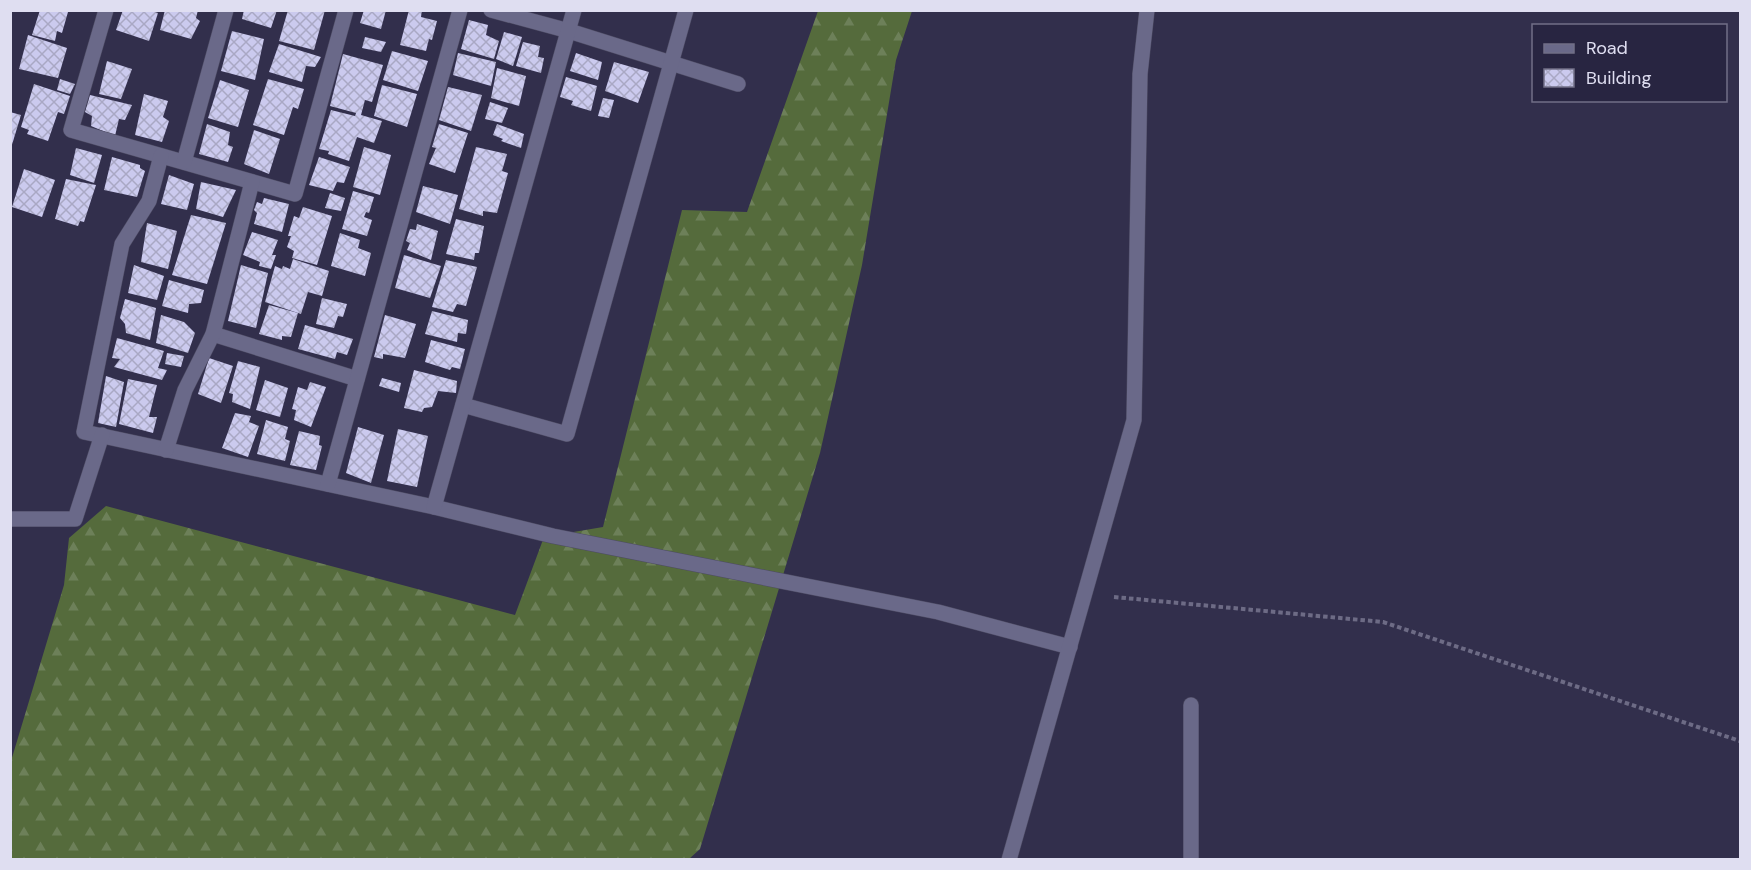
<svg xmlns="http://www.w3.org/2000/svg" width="1751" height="870" font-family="'DM Sans',sans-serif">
<defs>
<pattern id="forest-firs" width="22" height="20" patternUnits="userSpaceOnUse" patternTransform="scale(1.5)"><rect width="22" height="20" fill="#556b3c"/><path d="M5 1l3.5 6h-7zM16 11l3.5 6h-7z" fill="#6d8059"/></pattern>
<pattern id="building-cross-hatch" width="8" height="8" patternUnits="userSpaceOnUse" patternTransform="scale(1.5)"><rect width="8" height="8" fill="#cbcaee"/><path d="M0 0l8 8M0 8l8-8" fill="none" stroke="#a9a8c4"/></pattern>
</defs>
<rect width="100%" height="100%" fill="#322f4c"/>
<path fill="url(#forest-firs)" d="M818,11H912L896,60L862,265L820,453L700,849L689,859L11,860V761L64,585L69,538L106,506L515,615L544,537L603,527L682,210L747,212Z"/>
<g fill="url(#building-cross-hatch)">
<path d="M40,10L68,12L62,33L57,31L55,41L32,35Z"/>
<path d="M123,10H149L158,13L149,41L116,30Z"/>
<path d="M165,10H198L196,18L200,21L191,39L160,30Z"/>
<path d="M244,10H277L271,28L242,19Z"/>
<path d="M288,10H325L314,50L279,41Z"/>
<path d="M364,10H386L381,29L360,23Z"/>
<path d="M409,10H422L421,17L437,21L432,40L429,39L426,51L400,45Z"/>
<path d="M469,20L488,25L486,35L499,41L494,59L461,49Z"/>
<path d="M232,31L264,39L255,80L221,71Z"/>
<path d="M504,32L522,37L513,66L496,59Z"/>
<path d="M28,35L67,48L58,78L19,69Z"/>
<path d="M365,37L386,42L381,52L362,48Z"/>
<path d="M523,42L540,46L538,57L544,58L541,73L516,66Z"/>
<path d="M279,44L321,57L315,67L306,66L302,82L269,72Z"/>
<path d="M392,51L428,61L418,91L383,80Z"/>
<path d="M458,53L496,62L491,86L453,75Z"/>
<path d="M576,53L602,62L598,80L570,71Z"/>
<path d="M343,54L383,65L372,102L365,100L361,115L382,121L374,143L357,137L349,161L328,154L329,151L319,149L331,110L355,116L356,113L330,106Z"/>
<path d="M107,61L132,69L121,99L99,94Z"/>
<path d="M614,62L649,72L638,103L605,91Z"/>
<path d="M497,68L526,76L519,106L491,98Z"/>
<path d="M566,77L597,86L591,111L571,105L573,101L560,97Z"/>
<path d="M60,79L75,84L70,94L57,90Z"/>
<path d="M268,79L304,89L298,109L293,107L284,135L253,125Z"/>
<path d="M220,80L249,90L238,127L208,118Z"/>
<path d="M34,84L70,96L64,114L58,112L48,141L27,134L29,130L21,127Z"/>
<path d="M382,85L417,94L407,127L374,116Z"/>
<path d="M448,87L482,95L471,131L439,120Z"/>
<path d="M144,94L168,101L163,117L169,121L162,142L135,135Z"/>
<path d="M90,95L132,105L125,120L119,119L115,136L91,126L92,116L85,112Z"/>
<path d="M603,98L614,100L609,118L598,116Z"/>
<path d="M490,102L508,108L502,123L485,119Z"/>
<path d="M10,112L21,115L11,148H10Z"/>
<path d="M207,124L230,132L228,145L233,147L228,162L199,154Z"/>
<path d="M439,124L468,133L455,173L429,164L436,148L432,147Z"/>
<path d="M497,124L524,134L521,148L501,141L503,139L493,135Z"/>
<path d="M254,130L280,139L269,174L244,164Z"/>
<path d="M364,147L391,155L380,195L353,187Z"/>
<path d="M476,147L507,154L502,171L508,173L497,213L483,211V216L459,209Z"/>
<path d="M76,148L102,155L94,183L70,175Z"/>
<path d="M112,157L140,165V168L145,171L137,197L104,190Z"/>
<path d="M319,157L350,167L344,183L337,182L333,191L309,185Z"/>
<path d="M24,169L55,180L42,217L12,207Z"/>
<path d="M169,175L194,184L187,210L161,204Z"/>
<path d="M66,179L96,185L84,222L80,221L78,226L55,219Z"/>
<path d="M201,182L236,190L223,217L196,209Z"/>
<path d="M423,186L458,195L450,224L416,212Z"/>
<path d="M353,191L374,197L369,213L366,212L364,217L372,220L367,236L342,229Z"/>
<path d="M330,193L345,198L341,211L325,208Z"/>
<path d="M264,198L289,204L282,232L254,224L257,213L254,210L257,202L262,204Z"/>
<path d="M303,207L332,216L317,265L292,258L294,251L287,247L291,236H288L294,216L299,218Z"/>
<path d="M191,215L226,223L207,284L172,275Z"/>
<path d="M456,219L484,226L479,253H475L474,260L446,254Z"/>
<path d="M147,223L177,231L168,269L141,262Z"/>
<path d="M417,224L438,231L431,260L407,250L410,243L406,241L410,229L416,230Z"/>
<path d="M252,232L278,240L272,255H276L271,269L259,266L260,262L243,255Z"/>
<path d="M340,233L360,240L358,248L371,253L365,276L331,266Z"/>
<path d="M404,255L441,266L430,298L395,288Z"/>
<path d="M293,259L329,271L322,296L308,292L301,314L265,302L275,266L282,269L283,266L290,269Z"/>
<path d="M446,260L477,267L466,306L457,304L453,312L432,307Z"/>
<path d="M134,265L164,276L157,300L128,293Z"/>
<path d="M241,265L268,273L256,328L228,321Z"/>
<path d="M169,280L204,290L201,303L189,304L188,313L162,306Z"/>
<path d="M322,298L347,304L343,317L338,316L334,328L316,324Z"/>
<path d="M125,299L156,308L150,340L126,333L125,324L120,318Z"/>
<path d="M269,305L298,313L291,337L282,336V340L259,334Z"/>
<path d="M432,311L468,320L466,334L458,333L457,342L425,334Z"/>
<path d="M161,315L184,322L195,333L188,353L156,343Z"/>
<path d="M385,315L416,324L405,358L383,354V359L374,357Z"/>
<path d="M305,325L353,339L347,355L337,352L335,359L298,349Z"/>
<path d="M117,338L164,351L158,368L167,370L162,380L114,367L120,359L112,358Z"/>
<path d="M431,340L465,349L460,369L452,367L450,370L425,362Z"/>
<path d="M167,353L184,356L181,367L165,364Z"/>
<path d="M209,358L233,366L221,403L198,394Z"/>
<path d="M238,361L260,367L250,409L232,402L233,394L229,393Z"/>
<path d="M414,370L457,381L456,393L438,391L432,407L424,408L422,412L404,408Z"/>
<path d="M106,376L124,382L116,427L98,423Z"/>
<path d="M382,378L401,383L399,392L379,386Z"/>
<path d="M128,379L157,385L149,417H157L153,433L119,424Z"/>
<path d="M265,380L288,388L280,417L256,410Z"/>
<path d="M310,382L326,387L311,427L294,420L296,410L292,409L298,387L307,390Z"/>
<path d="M235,413L251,416L249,422L259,426L248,457L222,448Z"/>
<path d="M266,420L288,427L285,439L290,441L285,461L257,454Z"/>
<path d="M358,427L384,435L371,483L346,473Z"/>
<path d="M398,429L428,436L417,487L387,481Z"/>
<path d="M299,431L320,436L319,445L322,446L316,470L290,465Z"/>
</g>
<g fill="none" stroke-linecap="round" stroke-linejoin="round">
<g stroke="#4d4b63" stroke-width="16">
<g id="minor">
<path d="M106,10L71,130L295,194L346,10"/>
<path d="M491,10L569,31L738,84"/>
<path d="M161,156L149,201L122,244L84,432L434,507L553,536L938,612L1070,647"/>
<path d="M184,162L226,10"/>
<path d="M213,334L357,379"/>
<path d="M463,405L567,434L686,10"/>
<path d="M166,450L185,390L213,334L252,182"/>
<path d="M328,484L460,10"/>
<path d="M434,507L574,10"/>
<path d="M10,519H75L102,435"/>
<path d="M1009,860L1134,420L1140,74L1147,10"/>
<path d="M1191,860V705"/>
</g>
</g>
<path stroke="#6d6b85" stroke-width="4" stroke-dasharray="4.5 3" stroke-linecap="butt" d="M1114,597L1383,622L1740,741"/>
<use href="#minor" stroke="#6a6989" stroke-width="15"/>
</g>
<rect width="1751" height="870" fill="none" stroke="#dfdef1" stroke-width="24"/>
<rect x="1532" y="24" width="195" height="78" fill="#282541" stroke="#716f87" stroke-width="1.5"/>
<rect x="1544" y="44" width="30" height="9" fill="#6a6989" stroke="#716f87" stroke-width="1.5"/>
<text x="1586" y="54" font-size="18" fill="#dfdef1">Road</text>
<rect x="1544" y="69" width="30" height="18" fill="url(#building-cross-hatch)" stroke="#716f87" stroke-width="1.5"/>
<text x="1586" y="84" font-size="18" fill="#dfdef1">Building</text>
</svg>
